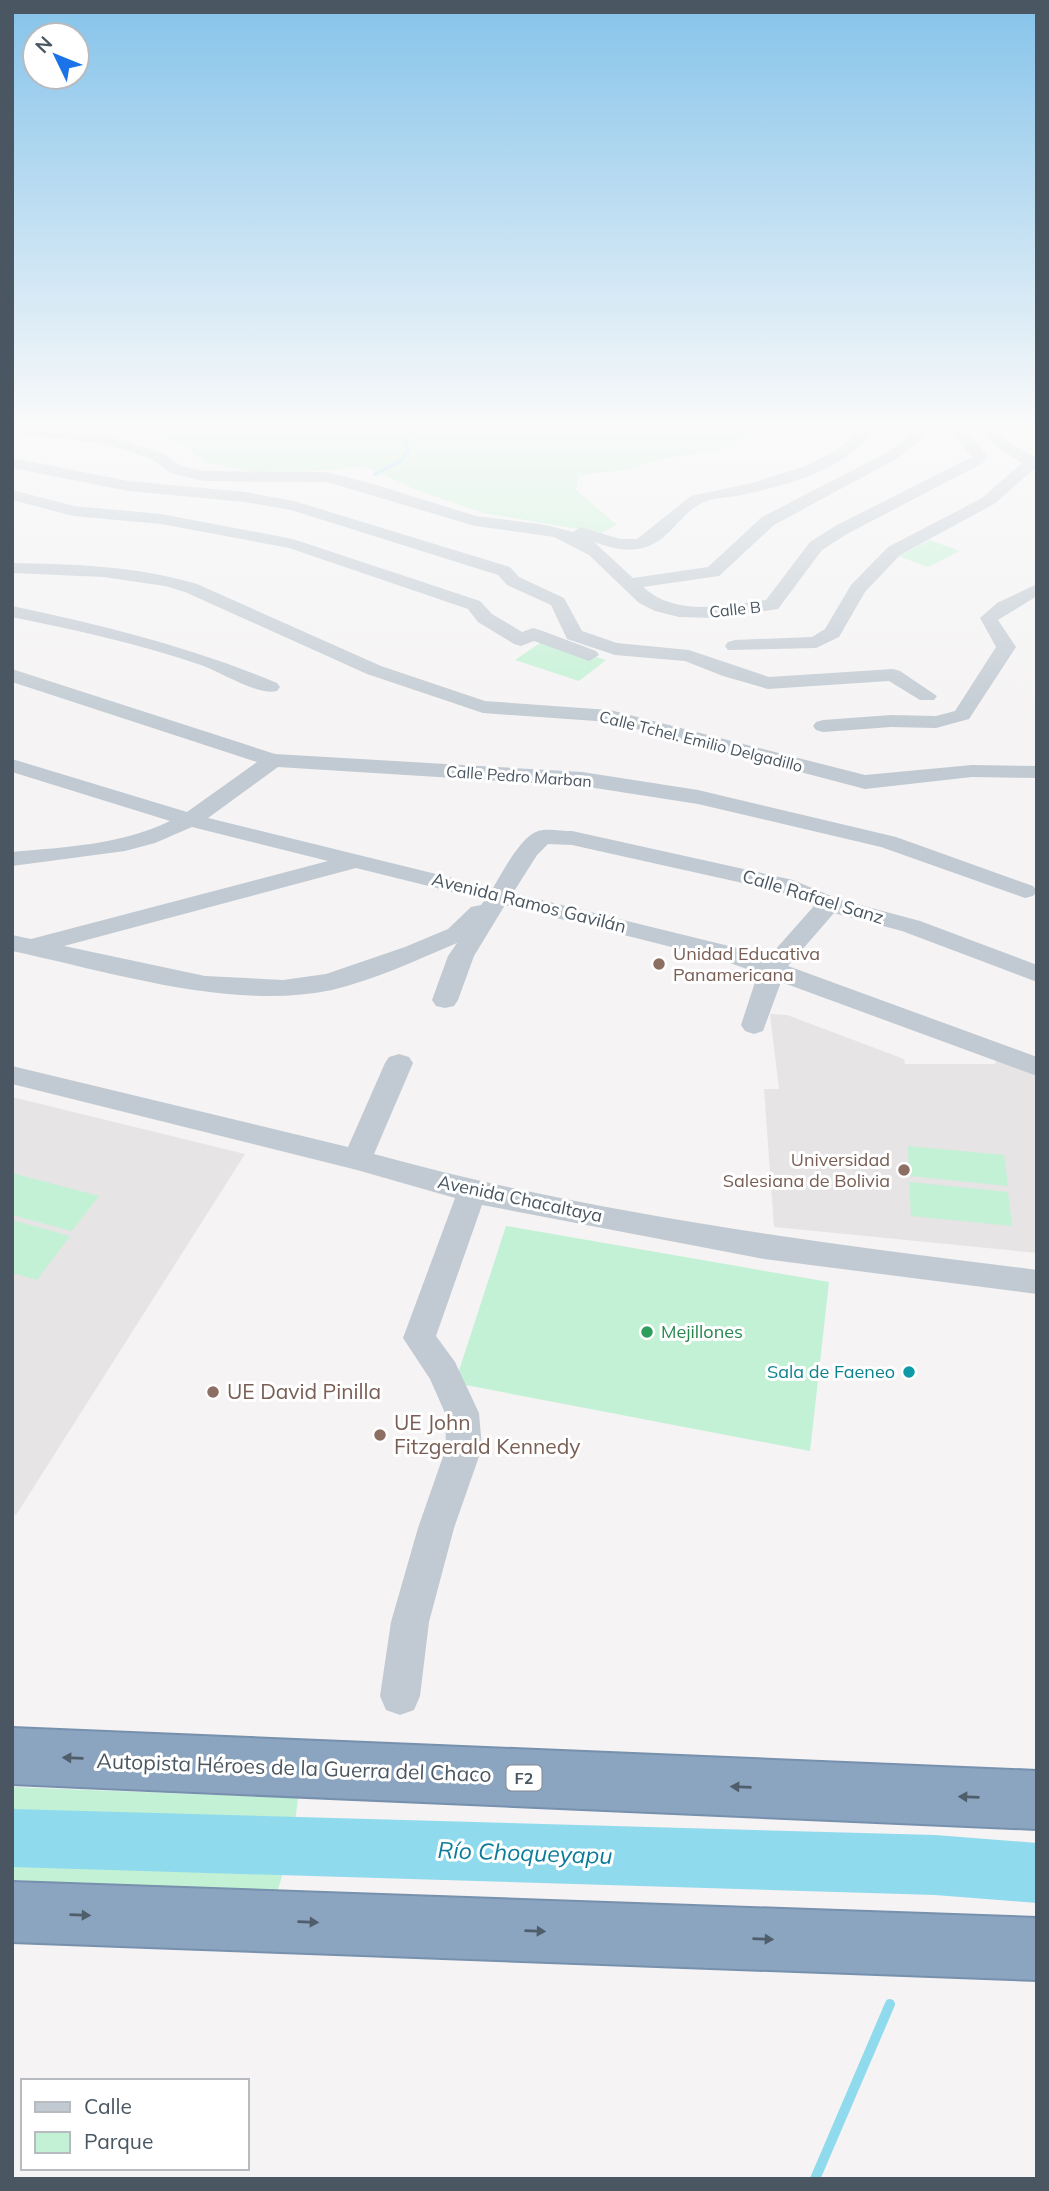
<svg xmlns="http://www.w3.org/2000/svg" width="1049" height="2191" font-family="Mulish,sans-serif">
<rect width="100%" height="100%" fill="#f5f3f3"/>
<g fill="#e6e4e5">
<path d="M770,1014L787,1015L904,1059L905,1064H995L997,1058L1037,1071V1253L774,1227L764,1089H779Z"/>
<path d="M12,1097L245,1154L16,1515L12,1514Z"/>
</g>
<g fill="#c3f1d5">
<path d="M29,427H763L728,448L665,459L626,470L579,475L576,490L617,525L601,533L484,513L416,490L366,467L312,471H249L206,463L180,442L136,435L68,432Z"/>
<path d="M930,540L960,551L928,567L898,556Z"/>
<path d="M543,641L606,660L579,681L515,660Z"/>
<path d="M908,1146L1004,1155L1008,1186L909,1176Z"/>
<path d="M12,1173L99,1196L72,1231L12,1215Z"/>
<path d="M909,1182L1008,1192L1012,1226L911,1216Z"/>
<path d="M12,1220L70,1236L37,1280L12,1273Z"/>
<path d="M506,1226L829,1282L810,1451L455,1383Z"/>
<path d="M12,1787L298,1798L295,1823L12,1811Z"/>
<path d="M12,1848L288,1855L277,1893L12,1880Z"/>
</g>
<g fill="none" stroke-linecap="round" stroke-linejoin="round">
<path stroke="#90daee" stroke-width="3.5" d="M375,474L401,461L408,451L406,441L417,430L426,427"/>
<path stroke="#90daee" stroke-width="10" d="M815,2179L890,2004"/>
<path fill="#90daee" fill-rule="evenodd" d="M12,1809L935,1835L1037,1843V1903L935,1895L12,1867Z"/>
<g stroke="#7690ad" stroke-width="4">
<g id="highway">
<path d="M12,1728L1037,1771V1829L12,1784Z"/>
<path d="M12,1882L1037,1918V1980L12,1942Z"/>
</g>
</g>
<g fill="#c1cad2" fill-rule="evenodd">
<path d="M12,427L108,436L162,453L181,466L204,471L327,472L370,483L476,516L546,525L573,532L581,527L620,539H637L691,496L752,483L806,466L839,449L863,427H878C846,470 791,484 742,495C728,498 713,497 700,504C680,515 669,540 646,547C628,553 611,548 594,542L633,578L708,567L762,517L886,453L908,437L912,427H926L919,442L896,459L774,525L719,576L643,587C678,618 725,605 766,600L810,542L835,526L972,457L956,439L952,427H966L970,437L988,456L983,463L847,534L822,550L778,609L716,618L679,617L655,611L639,603L589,555L554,537L475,526L327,482L204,481L171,473L152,459L106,444L12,433Z"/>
<path d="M979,427H994L1008,442L1037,458V470L1034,469L994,504L900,555L865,592L839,637L816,648L728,650L725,646L728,642L735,640L812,637L825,629L851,585L888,547L982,498L1022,463L998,448Z"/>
<path d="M12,458L128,481L245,492L294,501L510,567L519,577L564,598L582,631L617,643L689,650L769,677L893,669L900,671L937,696L934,700H920L889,681L768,689L723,676L685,661L615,655L567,639L551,605L507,585L498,575L291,510L245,502L128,491L12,468Z"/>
<path d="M12,490L74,506L161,514L293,539L480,601L492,614L522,632L533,628L540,630L596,651L599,655L589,661L534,641L521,646L514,644L478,622L468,609L289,548L161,524L73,516L12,500Z"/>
<path d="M12,563C75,564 136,566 197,584L381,666L485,701L610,710L865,775L972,765L1037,766V778L972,777L865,789L610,722L483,713L367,674L185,592L165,586L103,577L12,573Z"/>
<path d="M1037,584V596L998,620L1016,647L969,719L936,728L891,727L823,732L816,730L813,726L816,722L823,720L891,715L936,716L955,711L996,647L980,618L997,603Z"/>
<path d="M12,606C103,625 191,647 277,683L280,687L277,691C258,696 221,672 201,665C140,644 75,630 12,617Z"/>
<path d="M12,669L275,754L582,772L698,790L896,837L1033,886L1037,891L1033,896L1025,898L881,847L698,804L582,786L278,767L208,818L493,888C502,873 521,836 538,831C548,828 561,831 572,831L793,880L838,899L920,921L1037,965V982L902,931L834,913L788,966L1037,1057V1076L781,982L763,1031L754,1034L745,1031L741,1025L758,973L719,959L505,905L474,956L458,1000L454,1006L445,1008L436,1006L432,1000L448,956L457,943C417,960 374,980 332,990C232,1011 111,972 12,951V935L31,939L328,861L192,827L155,843L125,851L12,866V852C65,847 121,845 170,821L12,772V759L187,812L257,762L12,682ZM548,844L572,845L778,891L814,906L767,959L737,948L513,893L537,855ZM356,868L485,900L481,905L471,907L448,929L405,947L326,974L283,980L205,976L64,946Z"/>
<path d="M399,1054L409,1057L413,1063L374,1154C591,1214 814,1242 1037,1270V1294L764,1259L482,1205L436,1336L455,1362L479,1413L482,1448L454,1528L429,1622L420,1696L414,1710L400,1715L386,1710L380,1696L391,1622L418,1528L446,1448L445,1413L430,1379L403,1338L455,1198L357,1170L12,1084V1066L348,1147L385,1063L389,1057Z"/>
</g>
<use href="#highway" fill="#8ba5c1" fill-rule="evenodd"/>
</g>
<defs><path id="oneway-solid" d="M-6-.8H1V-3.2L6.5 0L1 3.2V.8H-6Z" transform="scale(1.75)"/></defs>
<g fill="#505e6b">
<use href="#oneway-solid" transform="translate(73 1758) rotate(-178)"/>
<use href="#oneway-solid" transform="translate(741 1787) rotate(-178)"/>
<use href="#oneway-solid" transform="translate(969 1797) rotate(-178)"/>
<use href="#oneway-solid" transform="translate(80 1915) rotate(2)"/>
<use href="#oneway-solid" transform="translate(308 1922) rotate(2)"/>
<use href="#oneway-solid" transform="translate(535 1931) rotate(2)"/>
<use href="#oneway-solid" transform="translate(763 1939) rotate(2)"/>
</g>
<linearGradient id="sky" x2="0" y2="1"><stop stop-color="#85c3ea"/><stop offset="0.58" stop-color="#fafafa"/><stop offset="1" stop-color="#fafafa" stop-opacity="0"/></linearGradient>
<rect width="1049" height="734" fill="url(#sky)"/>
<g fill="#8d6e63" stroke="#fff" stroke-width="2.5">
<circle cx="659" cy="964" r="7"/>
<circle cx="904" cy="1170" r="7"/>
<circle cx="213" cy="1392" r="7"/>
<circle cx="380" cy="1435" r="7"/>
</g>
<circle fill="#2e9e5b" stroke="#fff" stroke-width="2.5" cx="647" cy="1332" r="7"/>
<circle fill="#0f9aa8" stroke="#fff" stroke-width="2.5" cx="909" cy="1372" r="7"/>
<g text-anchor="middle" stroke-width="6" stroke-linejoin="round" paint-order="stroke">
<g font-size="16" fill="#4a5661" stroke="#fff">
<text transform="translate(735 609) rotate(-6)" y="6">Calle B</text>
<text transform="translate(701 741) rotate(14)" y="6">Calle Tchel. Emilio Delgadillo</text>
<text transform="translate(519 776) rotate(4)" y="6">Calle Pedro Marban</text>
</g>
<rect fill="#fff" stroke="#808990" stroke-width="2" x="506.5" y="1765.5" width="35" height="25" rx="5"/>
<g font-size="16" font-weight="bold" fill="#4a5661">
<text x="524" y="1784">F2</text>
</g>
<g font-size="18" fill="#4a5661" stroke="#fff">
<text transform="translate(813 897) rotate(17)" y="6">Calle Rafael Sanz</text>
<text transform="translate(529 903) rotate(14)" y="6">Avenida Ramos Gavilán</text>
<text transform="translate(520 1199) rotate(12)" y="6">Avenida Chacaltaya</text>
</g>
<g font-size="18" fill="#785e54" stroke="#fff" text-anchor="start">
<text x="673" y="960">Unidad Educativa<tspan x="673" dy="21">Panamericana</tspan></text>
<text x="890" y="1166" text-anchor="end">Universidad<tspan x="890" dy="21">Salesiana de Bolivia</tspan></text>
</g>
<g font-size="18" fill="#27864d" stroke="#fff" text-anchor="start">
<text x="661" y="1338">Mejillones</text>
</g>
<g font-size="18" fill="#0d838f" stroke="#fff" text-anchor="end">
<text x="895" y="1378">Sala de Faeneo</text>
</g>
<g font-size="21" fill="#785e54" stroke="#fff" text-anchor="start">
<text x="227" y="1399">UE David Pinilla</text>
<text x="394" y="1430">UE John<tspan x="394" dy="24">Fitzgerald Kennedy</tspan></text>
</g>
<g font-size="21" fill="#4a5661" stroke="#fff">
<text transform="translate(294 1768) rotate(2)" y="7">Autopista Héroes de la Guerra del Chaco</text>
</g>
<g font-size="23" font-style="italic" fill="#0c7c9b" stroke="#fff">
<text transform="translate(525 1853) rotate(2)" y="8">Río Choqueyapu</text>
</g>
</g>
<rect width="1049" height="2191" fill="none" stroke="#4a5661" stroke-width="28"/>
<rect x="21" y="2079" width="228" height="91" fill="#ffffff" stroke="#b7bbc0" stroke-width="2"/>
<rect x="35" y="2102" width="35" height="10" fill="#c1cad2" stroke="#b7bbc0" stroke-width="2"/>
<text x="84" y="2114" font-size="21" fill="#4a5661">Calle</text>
<rect x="35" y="2132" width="35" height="21" fill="#c3f1d5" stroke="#b7bbc0" stroke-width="2"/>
<text x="84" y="2149" font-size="21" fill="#4a5661">Parque</text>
<g transform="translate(56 56) rotate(313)"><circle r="33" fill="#ffffff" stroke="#b7bbc0" stroke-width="2"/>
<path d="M0-5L12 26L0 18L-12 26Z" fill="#1a73e8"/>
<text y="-10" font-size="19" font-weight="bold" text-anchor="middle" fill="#4a5661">N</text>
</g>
</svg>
